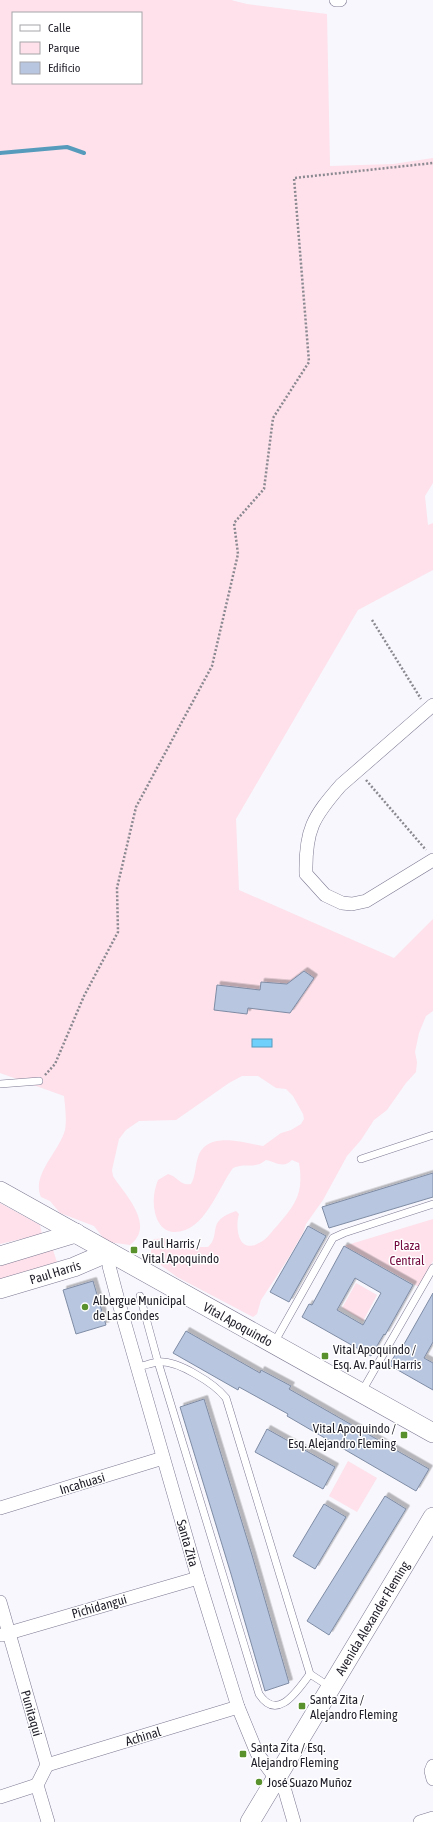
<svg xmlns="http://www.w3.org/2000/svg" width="433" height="1822" font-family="'Asap Condensed',sans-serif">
<defs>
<filter id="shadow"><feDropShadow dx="3.5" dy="-3.5" stdDeviation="0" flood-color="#0004"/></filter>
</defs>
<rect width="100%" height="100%" fill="#f8f7fd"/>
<g fill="#fee1ea" fill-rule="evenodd">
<path d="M0,0H231L247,4L327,14L330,166L393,164L433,158V483L425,496L428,525L433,523V570L358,610L236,819L239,890L394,958L433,919V1011L426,1016L419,1033L415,1052L417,1062L416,1072L406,1083L387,1110L374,1120L361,1140L347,1156L323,1200L306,1224L303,1233L286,1262L261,1300L257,1314L253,1317L177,1277L162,1266L151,1253V1243L154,1239L169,1238L177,1243L192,1247H208C222,1234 205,1221 236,1211L239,1214C235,1227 238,1253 257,1244C267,1240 270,1233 277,1226C296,1204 304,1193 299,1163L292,1160C283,1169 276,1162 266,1160C254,1170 246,1162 233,1168C218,1188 204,1234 173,1232C165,1231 160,1226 157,1219C152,1206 153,1193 158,1180L168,1174C177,1176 180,1186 191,1184C196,1175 195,1166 198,1157C207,1130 245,1143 263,1146L281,1133L291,1130L301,1124L304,1119L303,1114L293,1096L286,1089L276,1088L258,1076H242L229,1083L176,1120L139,1121L126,1130L119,1139L112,1170L113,1176C125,1195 156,1225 130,1245L108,1242L104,1239L94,1226L60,1213L50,1201L41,1197C31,1175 59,1152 65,1130C67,1120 65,1106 64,1096L0,1073ZM13,13H141V83H13Z"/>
<path d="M0,1203L40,1225L42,1234L0,1244Z"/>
<path d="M433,1219V1261L419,1287L344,1246Z"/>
<path d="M52,1247L58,1265L0,1283V1263Z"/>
<path d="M356,1283L377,1295L363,1321L342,1308Z"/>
<path d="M348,1461L377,1478L357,1512L329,1496Z"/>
</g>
<rect fill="#6fd0fc" stroke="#579bbc" x="252" y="1039" width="20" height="8"/>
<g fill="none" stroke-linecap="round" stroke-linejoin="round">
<path stroke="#579bbc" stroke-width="4" d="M0,153L67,147L84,153"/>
</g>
<g fill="#b8c6e0" stroke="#7f8ca4" fill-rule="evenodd" filter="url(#shadow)">
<path d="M304,971L314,978L290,1013L248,1008L247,1014L214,1010L217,985L260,990L261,982L287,984Z"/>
<path d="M433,1173V1197L329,1228L322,1207Z"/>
<path d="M308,1226L326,1236L289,1302L270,1292Z"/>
<path d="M344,1246L413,1285L385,1335L384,1334L371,1356L302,1317L309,1304L312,1305ZM355,1278L381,1293L363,1325L337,1310Z"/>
<path d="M93,1281L106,1325L76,1334L63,1290Z"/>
<path d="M433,1293V1342L424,1358L433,1363V1390L389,1365L397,1352L399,1353Z"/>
<path d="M186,1331L260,1373L261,1370L291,1386L289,1389L429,1469L416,1491L287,1416L288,1414L239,1387L238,1390L173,1353Z"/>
<path d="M204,1399L252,1555L289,1683L265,1691L231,1574L180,1407Z"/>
<path d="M267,1429L335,1467L323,1489L255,1452Z"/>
<path d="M385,1496L406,1509L329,1635L307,1621Z"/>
<path d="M324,1504L346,1517L315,1569L293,1556Z"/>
</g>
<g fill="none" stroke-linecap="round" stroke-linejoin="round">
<g stroke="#7d7892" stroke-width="8">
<g id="lane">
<path d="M0,1084L39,1081"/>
<path d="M361,1159L433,1135"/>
<path d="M140,1296L158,1362L259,1694C278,1723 298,1689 310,1674"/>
<path d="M274,1343L333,1238L344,1233L433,1204"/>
<path d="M137,1367C143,1366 151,1363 158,1362C177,1360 214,1383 226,1398L310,1674L330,1687"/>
<path d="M361,1393L433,1268"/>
</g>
</g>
<g stroke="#7d7892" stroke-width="14">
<g id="street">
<path d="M336,0H340"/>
<path d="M433,705L341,785C313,817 305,830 306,874L325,895L342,903L352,904L366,901L433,860"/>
<path d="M109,1252V1266L118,1300L198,1578L238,1707L257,1753L285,1791L294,1822"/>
<path d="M0,1508L163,1458"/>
<path d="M0,1602L47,1765L37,1785L48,1822"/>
<path d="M2,1635L198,1578"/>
<path d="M47,1765L238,1707"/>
<path d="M433,1766L431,1771L433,1779"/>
<path d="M0,1797L37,1785"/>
<path d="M420,1822L433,1818"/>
</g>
</g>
<g stroke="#7d7892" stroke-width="20">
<g id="secondary">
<path d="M0,1191L433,1433"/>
<path d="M0,1256L76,1233"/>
<path d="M0,1289L74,1267L109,1252"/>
<path d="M250,1822L433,1517"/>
</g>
</g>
<g stroke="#8a8890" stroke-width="2.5" stroke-dasharray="2 2" stroke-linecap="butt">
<path d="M372,620L421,699"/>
<path d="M366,780L426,850"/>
<path d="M45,1075L55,1064L84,996L118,932L117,888L136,807L212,666L238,554L234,523L264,489L273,418L309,362L294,178L433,163"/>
</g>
<use href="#lane" stroke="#fff" stroke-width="7"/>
<use href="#street" stroke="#fff" stroke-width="13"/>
<use href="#secondary" stroke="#fff" stroke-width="19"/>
</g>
<g fill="#59912d" stroke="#fff" stroke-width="1.5">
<rect x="130" y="1246" width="8" height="8" rx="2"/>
<circle cx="85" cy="1307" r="4"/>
<rect x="321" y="1352" width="8" height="8" rx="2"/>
<rect x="400" y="1431" width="8" height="8" rx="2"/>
<rect x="298" y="1702" width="8" height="8" rx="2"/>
<rect x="239" y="1750" width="8" height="8" rx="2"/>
<circle cx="259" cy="1782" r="4"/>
</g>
<g text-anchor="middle" stroke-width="3" stroke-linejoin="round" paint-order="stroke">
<g font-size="13" fill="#201e28" stroke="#fff" text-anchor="start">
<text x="142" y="1248">Paul Harris /<tspan x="142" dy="15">Vital Apoquindo</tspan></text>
<text x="93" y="1305">Albergue Municipal<tspan x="93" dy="15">de Las Condes</tspan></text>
<text x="333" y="1354">Vital Apoquindo /<tspan x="333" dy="15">Esq. Av. Paul Harris</tspan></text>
<text x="396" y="1433" text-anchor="end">Vital Apoquindo /<tspan x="396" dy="15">Esq. Alejandro Fleming</tspan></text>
<text x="310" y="1704">Santa Zita /<tspan x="310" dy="15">Alejandro Fleming</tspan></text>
<text x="251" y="1752">Santa Zita / Esq.<tspan x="251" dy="15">Alejandro Fleming</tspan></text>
<text x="267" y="1787">José Suazo Muñoz</text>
</g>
<g font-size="13" fill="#730b3f" stroke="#fff">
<text x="407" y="1250">Plaza<tspan x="407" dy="15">Central</tspan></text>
</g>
<g font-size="13" fill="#201e28" stroke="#fff">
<text transform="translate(55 1272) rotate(-17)" y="5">Paul Harris</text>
<text transform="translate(238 1324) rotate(29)" y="5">Vital Apoquindo</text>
<text transform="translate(82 1483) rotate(-17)" y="5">Incahuasi</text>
<text transform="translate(188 1543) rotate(74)" y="5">Santa Zita</text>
<text transform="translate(99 1606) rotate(-16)" y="5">Pichidangui</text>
<text transform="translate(372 1618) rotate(-59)" y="5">Avenida Alexander Fleming</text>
<text transform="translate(32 1713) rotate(74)" y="5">Punitaqui</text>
<text transform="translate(143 1736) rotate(-17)" y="5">Achinal</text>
</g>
</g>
<rect x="12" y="12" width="130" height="72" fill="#ffffff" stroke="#a6a5a9"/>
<rect x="20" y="25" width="20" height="6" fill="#ffffff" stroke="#a6a5a9"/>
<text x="48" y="32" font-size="12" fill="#201e28">Calle</text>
<rect x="20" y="42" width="20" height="12" fill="#fee1ea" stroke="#a6a5a9"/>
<text x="48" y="52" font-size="12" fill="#201e28">Parque</text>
<rect x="20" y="62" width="20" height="12" fill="#b8c6e0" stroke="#a6a5a9"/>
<text x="48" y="72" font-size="12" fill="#201e28">Edificio</text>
</svg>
